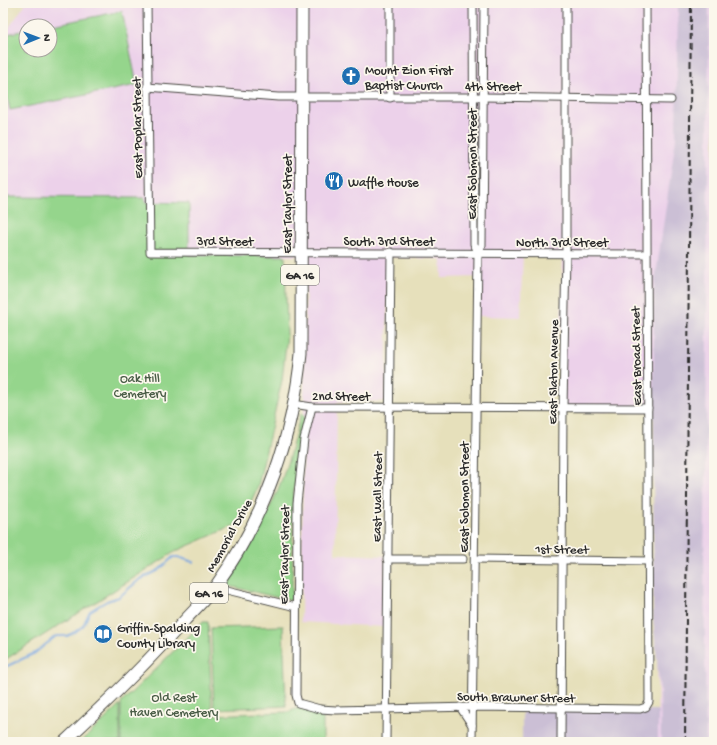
<svg xmlns="http://www.w3.org/2000/svg" width="717" height="745" font-family="'Gochi Hand',sans-serif">
<rect width="100%" height="100%" fill="#fbf7ec"/>
<filter id="ink" filterUnits="userSpaceOnUse"><feTurbulence type="fractalNoise" baseFrequency=".025" numOctaves="2"/><feDisplacementMap in="SourceGraphic" scale="8" xChannelSelector="R" yChannelSelector="G"/><feConvolveMatrix kernelMatrix="1 2 1 2 8 2 1 2 1" color-interpolation-filters="sRGB"/></filter>
<filter id="wash" filterUnits="userSpaceOnUse"><feTurbulence type="fractalNoise" baseFrequency=".012" numOctaves="4" result="noise"/><feDisplacementMap in="SourceGraphic" scale="16" xChannelSelector="R" yChannelSelector="G"/><feGaussianBlur stdDeviation="0.9" result="paint"/><feColorMatrix in="noise" values="0 0 0 0 0 0 0 0 0 0 0 0 0 0 0 0 0 1.4 0 .05"/><feComposite in="paint" operator="in"/></filter>
<g filter="url(#wash)">
<rect width="100%" height="100%" fill="#e6e0bb"/>
<path fill="#ecd1ea" fill-rule="evenodd" d="M26,3H714V742H658L655,412L559,411L563,256L523,254L520,317L478,316V277L442,278L441,259L388,257L386,401L337,402L335,554L385,556V627L301,622L306,256L189,255V203L145,202V198L3,197V36ZM26,26H50V50H26Z"/>
<g fill="#cbbfd5">
<path d="M678,3H709L706,476L704,556L706,742H661L660,693L653,619L654,288L676,138Z"/>
<path d="M522,709L658,710V742H522Z"/>
</g>
<g fill="#95d58c" stroke="#60805c">
<path d="M122,11L137,85L10,110L3,77V35L26,30V50H50V26H48Z"/>
<path d="M3,197L145,198V202L189,203V255L285,256L287,335L282,380L258,486L242,522L176,551L3,661Z"/>
<path d="M301,413L305,417L293,498L292,601L225,585C242,557 259,530 273,501C286,473 293,443 301,413Z"/>
<path d="M203,622H208L212,715L288,712L298,708L323,714V742H121V703Z"/>
<path d="M283,626L286,706L214,709L211,628Z"/>
<path d="M120,705V742H81Z"/>
</g>
<g fill="none" stroke-linecap="round" stroke-linejoin="round">
<path stroke="#76a5e0" stroke-width="2" d="M3,668L35,653L56,636H67L75,632L83,626L90,611L107,601L119,597L139,580L159,570L173,557H178L193,562"/>
</g>
</g>
<g filter="url(#ink)">
<g fill="none" stroke-linecap="round" stroke-linejoin="round">
<g stroke="#474641" stroke-width="9">
<g id="street">
<path d="M147,3L150,252L646,254"/>
<path d="M147,87L278,97H483L671,100"/>
<path d="M390,98V3"/>
<path d="M478,252L482,245L484,3"/>
<path d="M293,404L312,407L648,408"/>
<path d="M312,407L304,439L297,503L296,695L298,703L320,709L336,710L473,707L640,709L646,707L649,702L646,3"/>
<path d="M387,559H463"/>
<path d="M475,559L649,561"/>
<path d="M217,584L227,590L296,607"/>
<path d="M460,707L472,725"/>
<path d="M386,742L391,252"/>
<path d="M472,742L478,252L474,244L473,3"/>
<path d="M561,742L563,408L566,253V3"/>
</g>
</g>
<g stroke="#474641" stroke-width="13">
<path id="primary" d="M64,742C106,703 147,663 185,620C196,608 208,597 217,584C266,516 293,435 301,353L302,3"/>
</g>
<use href="#street" stroke="#fff" stroke-width="7"/>
<use href="#primary" stroke="#fff" stroke-width="11"/>
<path stroke="#2b2b2b" stroke-width="2" stroke-dasharray="6 3" stroke-linecap="butt" d="M685,742L691,3"/>
</g>
</g>
<defs>
<g id="church-disc" transform="scale(1)"><circle r="9.5" fill="#1f6fb2" stroke="#fbf7ec"/><path d="M-1.2-6h2.4v3.5h3.3v2.4h-3.3V6h-2.4V-.1h-3.3v-2.4h3.3Z" fill="#fff"/></g>
<g id="restaurant-disc" transform="scale(1)"><circle r="9.5" fill="#1f6fb2" stroke="#fbf7ec"/><path d="M-5-6h1v4h1v-4h1v4h1v-4h1v5L-1.5 .5V6h-2V.5L-5-1ZM5-6V6H3V1.5H1.5Q1.5-4 5-6Z" fill="#fff"/></g>
<g id="library-disc" transform="scale(1)"><circle r="9.5" fill="#1f6fb2" stroke="#fbf7ec"/><path d="M-6-4Q-3-5.5-.7-3.5V5Q-3 3-6 4ZM6-4Q3-5.5 .7-3.5V5Q3 3 6 4Z" fill="#fff"/></g>
</defs>
<g fill-rule="evenodd">
<use href="#church-disc" x="351" y="76"/>
<use href="#restaurant-disc" x="334" y="181"/>
<use href="#library-disc" x="103" y="634"/>
</g>
<g text-anchor="middle" stroke-width="3.5" stroke-linejoin="round" paint-order="stroke">
<g fill="#fbf7ec" stroke="#696865" stroke-width="1">
<rect x="281" y="265" width="38" height="20" rx="3"/>
<rect x="190" y="583" width="38" height="20" rx="3"/>
</g>
<g font-size="12" font-weight="bold" fill="#2b2b2b">
<text x="300" y="279">GA 16</text>
<text x="209" y="597">GA 16</text>
</g>
<g font-size="13" fill="#2b2b2b" stroke="#fbf7ec" text-anchor="start">
<text x="365" y="74">Mount Zion First<tspan x="365" dy="15">Baptist Church</tspan></text>
<text x="348" y="186">Waffle House</text>
<text x="117" y="632">Griffin-Spalding<tspan x="117" dy="15">County Library</tspan></text>
</g>
<g font-size="13" fill="#2b2b2b" stroke="#fbf7ec">
<text x="493" y="90">4th Street</text>
<text transform="translate(136 128) rotate(-91)" y="5">East Poplar Street</text>
<text transform="translate(471 164) rotate(-90)" y="5">East Solomon Street</text>
<text transform="translate(286 204) rotate(-90)" y="5">East Taylor Street</text>
<text x="225" y="245">3rd Street</text>
<text x="389" y="245">South 3rd Street</text>
<text x="562" y="246">North 3rd Street</text>
<text transform="translate(635 356) rotate(-91)" y="5">East Broad Street</text>
<text transform="translate(552 372) rotate(-89)" y="5">East Slaton Avenue</text>
<text x="341" y="400">2nd Street</text>
<text transform="translate(376 497) rotate(-89)" y="5">East Wall Street</text>
<text transform="translate(463 497) rotate(-90)" y="5">East Solomon Street</text>
<text transform="translate(228 535) rotate(-61)" y="5">Memorial Drive</text>
<text transform="translate(562 548) rotate(1)" y="5">1st Street</text>
<text transform="translate(283 555) rotate(-89)" y="5">East Taylor Street</text>
<text transform="translate(516 696) rotate(1)" y="5">South Brawner Street</text>
</g>
<g font-size="13" fill="#4b5e48" stroke="#fbf7ec">
<text x="140" y="382">Oak Hill<tspan x="140" dy="15">Cemetery</tspan></text>
<text x="174" y="701">Old Rest<tspan x="174" dy="15">Haven Cemetery</tspan></text>
</g>
</g>
<rect width="717" height="745" fill="none" stroke="#fbf7ec" stroke-width="16"/>
<g transform="translate(38 38) rotate(89)"><circle r="19" fill="#fbf7ec" stroke="#a8a59f"/>
<path d="M0-3L7 15L0 10L-7 15Z" fill="#1f6fb2"/>
<text y="-6" font-size="11" font-weight="bold" text-anchor="middle" fill="#2b2b2b">N</text>
</g>
</svg>
